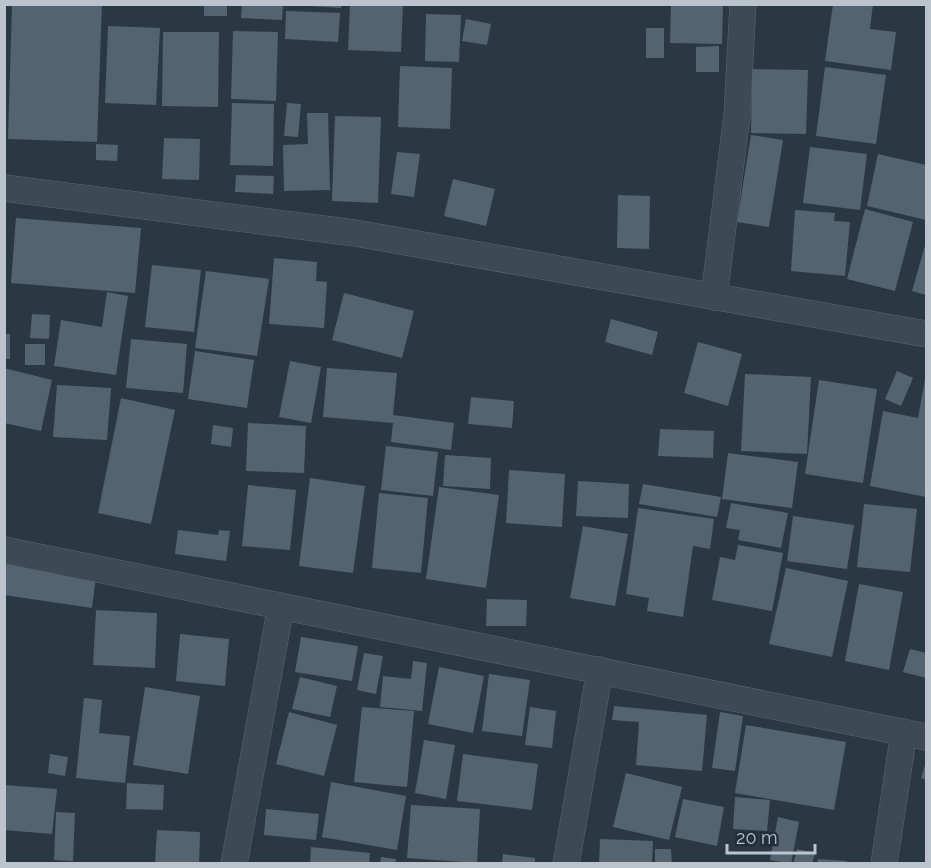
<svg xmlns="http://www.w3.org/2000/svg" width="931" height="868" font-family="Raleway,sans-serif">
<rect width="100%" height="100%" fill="#293843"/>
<g fill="#546370">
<path d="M12,4H102L97,142L8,139Z"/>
<rect x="204" y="4" width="23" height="12"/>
<path d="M242,4H283L282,20L241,18Z"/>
<path d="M309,4H341V8L309,6Z"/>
<path d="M350,4H403L401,52L348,50Z"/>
<path d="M671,4H723L722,44L670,43Z"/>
<path d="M833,4H873L870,29L896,32L891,70L825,61Z"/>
<path d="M286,11L340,13L338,42L285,39Z"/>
<path d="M426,14L461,15L459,62L425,61Z"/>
<path d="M466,19L491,24L487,45L462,41Z"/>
<path d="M108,26L160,28L156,105L105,103Z"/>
<rect x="646" y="28" width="18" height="30"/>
<path d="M233,31L278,32L276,101L231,99Z"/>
<path d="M163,32H219L218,107L162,106Z"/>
<path d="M719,46V72H696V47Z"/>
<path d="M400,66L452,68L450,129L398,127Z"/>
<path d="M825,67L886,75L876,144L816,136Z"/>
<path d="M752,69L808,70L806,134L751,133Z"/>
<path d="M232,103L274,104L273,166L230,165Z"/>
<path d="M287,103L301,104L298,137L284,136Z"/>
<path d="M307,113H328L330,190L284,191L283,145L308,144Z"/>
<path d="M335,116L381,117L378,203L332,201Z"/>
<path d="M751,135L783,140L769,227L737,222Z"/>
<path d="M164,138L200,139L199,180L162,179Z"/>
<path d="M96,144L118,145L117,161L96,160Z"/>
<path d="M810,147L867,154L860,210L803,203Z"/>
<path d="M397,152L420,154L414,197L391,194Z"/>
<path d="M878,154L926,165V220L867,206Z"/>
<path d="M236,175L274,176L273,194L235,192Z"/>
<path d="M453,179L495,189L486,226L444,216Z"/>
<path d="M618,195L650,196L649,249L617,248Z"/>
<path d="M865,209L913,222L895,291L847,279Z"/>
<path d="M795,210L835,213L834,221L850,222L845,276L791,271Z"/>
<path d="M16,218L141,228L135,293L11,283Z"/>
<path d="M926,242V295L912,291Z"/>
<path d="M274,258L317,262L316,281L327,282L324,328L269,324Z"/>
<path d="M152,265L201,270L194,332L145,327Z"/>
<path d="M206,271L269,279L257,356L195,348Z"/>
<path d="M107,292L128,296L116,375L54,366L61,320L102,327Z"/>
<path d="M344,293L414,311L402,358L332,340Z"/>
<path d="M32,314L50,315L49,339L30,338Z"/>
<path d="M611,319L658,332L652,355L605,342Z"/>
<rect x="4" y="334" width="6" height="25"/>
<path d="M131,339L187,344L183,393L126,388Z"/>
<path d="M698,342L742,354L728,406L684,393Z"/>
<rect x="25" y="344" width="20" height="21"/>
<path d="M195,351L254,360L247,408L188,399Z"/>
<path d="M290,361L321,367L311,423L279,417Z"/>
<path d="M4,368L52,380L41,431L4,423Z"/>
<path d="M327,368L397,373L393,415L454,423L451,450L391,442L393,423L323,417Z"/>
<path d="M897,371L913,378L901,406L885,399Z"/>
<path d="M745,374L811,377L807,454L741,451Z"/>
<path d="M925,379L926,497L870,486L883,411L918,418Z"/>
<path d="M819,380L877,389L863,483L805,474Z"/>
<path d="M57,385L111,388L107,440L53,437Z"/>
<path d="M471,397L514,401L512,428L468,424Z"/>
<path d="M121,398L175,410L151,524L98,513Z"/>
<path d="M248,423L306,426L304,473L246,471Z"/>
<path d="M213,425L233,428L231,447L211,444Z"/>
<path d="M660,429L714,431L713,458L658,456Z"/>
<path d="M386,446L438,452L433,496L381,490Z"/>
<path d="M728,453L798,462L792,508L722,499Z"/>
<path d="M445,455L491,458L490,489L443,486Z"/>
<path d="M509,470L565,474L562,527L506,523Z"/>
<path d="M310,478L365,486L353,573L299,566Z"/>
<path d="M578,481L629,484L628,518L576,516Z"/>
<path d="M643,484L721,497L717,517L639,504Z"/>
<path d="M248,485L296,490L290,550L242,546Z"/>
<path d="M439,487L499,495L486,588L426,579Z"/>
<path d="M379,493L428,498L421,573L372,568Z"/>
<path d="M731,503L788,513L781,548L738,540L740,530L726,528Z"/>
<path d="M864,504L917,509L910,572L857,567Z"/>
<path d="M638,508L714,519L710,549L693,546L683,617L647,611L649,598L626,594Z"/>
<path d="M793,516L854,525L847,569L787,561Z"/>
<path d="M583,526L628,534L615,606L570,598Z"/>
<path d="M178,530L218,535L219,530L230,531L226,561L175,554Z"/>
<path d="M738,545L783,553L772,611L712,600L720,557L735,560Z"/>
<path d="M4,564L96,576L92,608L4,595Z"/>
<path d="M786,568L848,581L832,657L769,644Z"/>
<path d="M859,584L903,592L889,670L845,661Z"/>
<path d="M487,599L527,600L526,626H486Z"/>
<path d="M96,610L157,613L155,668L93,665Z"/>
<path d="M180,634L229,639L225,686L176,681Z"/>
<path d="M301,637L358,646L352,681L295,672Z"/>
<path d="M910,649L926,653V678L903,672Z"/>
<path d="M364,653L383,656L376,694L357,690Z"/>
<path d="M413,661L427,663L422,711L380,707L383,676L411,679Z"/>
<path d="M439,667L484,676L473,733L428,724Z"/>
<path d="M489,674L530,680L522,736L482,731Z"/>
<path d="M300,677L337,686L330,717L292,709Z"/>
<path d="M145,687L200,696L188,774L133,765Z"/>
<path d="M84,698L102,700L99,733L130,736L125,783L76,778Z"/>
<path d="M614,706L707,715L702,771L636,765L639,722L612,720Z"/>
<path d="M362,707L414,711L407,787L354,782Z"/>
<path d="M530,707L556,711L552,748L525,745Z"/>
<path d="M289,712L337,725L324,776L276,764Z"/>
<path d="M720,712L743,716L735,771L712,768Z"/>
<path d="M746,725L846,742L834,810L735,793Z"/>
<path d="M424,740L455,745L446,799L415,793Z"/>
<path d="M50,754L68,757L65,776L48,773Z"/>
<path d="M463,754L538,764L532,810L457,801Z"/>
<path d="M926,762V780L921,778Z"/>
<path d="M626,773L682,787L669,840L613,827Z"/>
<path d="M331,782L406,796L397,850L322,837Z"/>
<path d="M127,783L164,785L163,810L126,809Z"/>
<path d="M4,785L57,789L52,834L4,830Z"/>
<path d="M735,797L770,800L767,831L733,829Z"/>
<path d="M683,799L724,807L717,846L675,837Z"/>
<path d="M411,805L480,809L477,863L407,858Z"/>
<path d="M266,809L319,814L316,840L264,835Z"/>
<path d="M56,812L75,813L73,861L54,860Z"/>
<path d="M778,817L799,822L791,864L770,860Z"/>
<path d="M157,830L200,832L199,864H155Z"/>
<path d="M600,839L653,841L652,864H599Z"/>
<path d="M311,847L370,853L369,864H310Z"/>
<path d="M655,849H671L672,864H655Z"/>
<path d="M797,849L815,853L812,864H793Z"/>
<path d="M503,854L535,858V864H502Z"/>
<path d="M381,857L396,859L395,864H380Z"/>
<path d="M818,859L847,861L846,864H817Z"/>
</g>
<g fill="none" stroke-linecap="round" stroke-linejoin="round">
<g stroke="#5c6770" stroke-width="27">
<g id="minor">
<path d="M4,188L355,233L926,334"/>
<path d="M714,297L737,115L743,4"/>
<path d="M4,550L926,737"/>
<path d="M234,864L281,606"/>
<path d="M566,864L600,670"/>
<path d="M884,864L904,732"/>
</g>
</g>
<use href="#minor" stroke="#3d4953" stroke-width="26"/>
</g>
<rect width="931" height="868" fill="none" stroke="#bbc4cd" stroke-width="12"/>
<path d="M727 844v9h88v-9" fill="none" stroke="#bbc4cd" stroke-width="3"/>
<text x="736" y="844" font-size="18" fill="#bbc4cd" stroke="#222e39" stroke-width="4.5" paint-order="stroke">20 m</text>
</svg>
